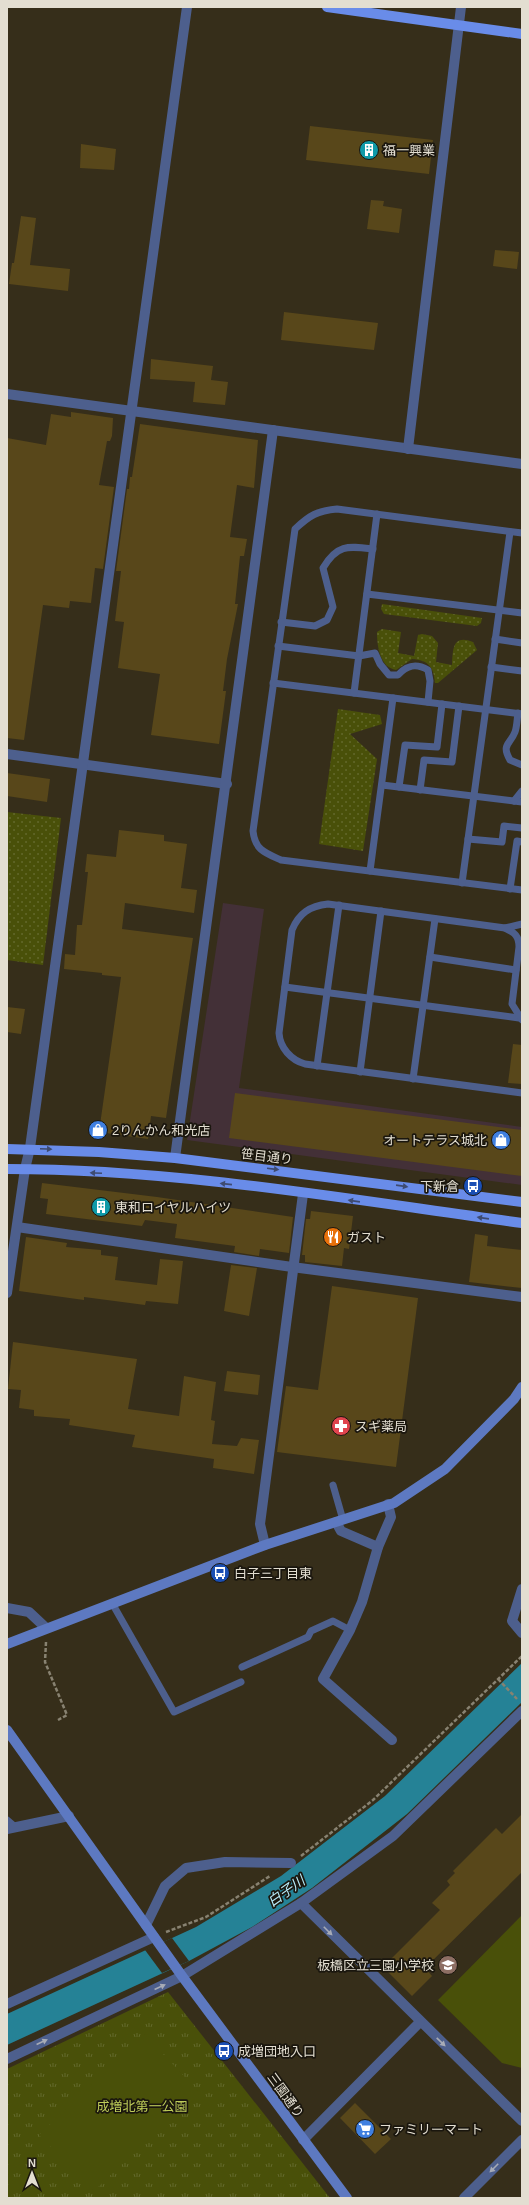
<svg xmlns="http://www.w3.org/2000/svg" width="529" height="2205" font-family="Arial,'Noto Sans JP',sans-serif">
<defs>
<pattern id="grass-dots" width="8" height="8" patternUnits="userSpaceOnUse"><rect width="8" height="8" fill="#495009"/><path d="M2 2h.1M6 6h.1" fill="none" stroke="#63692c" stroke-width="1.8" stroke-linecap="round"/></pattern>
<pattern id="park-tufts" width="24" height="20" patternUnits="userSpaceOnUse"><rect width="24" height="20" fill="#495009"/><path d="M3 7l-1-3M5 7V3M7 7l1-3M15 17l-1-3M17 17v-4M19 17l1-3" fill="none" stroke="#63692c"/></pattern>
</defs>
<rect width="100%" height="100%" fill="#362e1a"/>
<path fill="#433037" d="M223,903L264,909L239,1088L522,1127V1185L187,1140Z"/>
<g fill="url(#grass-dots)">
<path d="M382,604L482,618L481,623L477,626L384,614L381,609Z"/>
<path d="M382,629L401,632L398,653L414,656L418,635L422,634L432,636L438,643L436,662L452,665C453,650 452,634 473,642L477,650L438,683H435C434,667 428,660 412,659L396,670C380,667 377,647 377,632Z"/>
<path d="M338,709L380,715L382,724L350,734L377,759L363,851L319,844Z"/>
<path d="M7,812L61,818L43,965L7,960Z"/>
</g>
<path fill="url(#park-tufts)" d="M168,1992L330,2198H7V2069Z"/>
<g fill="#495009">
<path d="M522,1915V2068L502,2063L438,2000Z"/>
<path d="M144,2034L198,2091L94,2191L39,2135Z"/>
</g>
<path fill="#258296" d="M522,1663V1702L407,1814L312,1888L252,1927L189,1961L7,2045V2014L196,1927L281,1876L385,1796Z"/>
<path fill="#362e1a" d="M172,1938L189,1961L162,1973L145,1950Z"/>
<g fill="#58471a">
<path d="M310,126L433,140L429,174L306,160Z"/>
<path d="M81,144L116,149L114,170L80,168Z"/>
<path d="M371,200L384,201L383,206L402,209L399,233L367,229Z"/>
<path d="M21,216L36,218L30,265L70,269L68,291L9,284L12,263H14Z"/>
<path d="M495,250L519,252L517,269L493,266Z"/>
<path d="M284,312L378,323L374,350L281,340Z"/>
<path d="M151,359L213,366L211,380L228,382L225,405L193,402L195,382L150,379Z"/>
<path d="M71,412L113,418L112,436L110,441H107L99,485L114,487L103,569L95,568L91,603L70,601L69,608L43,605L24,740L7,738V438L46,445L51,414L71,417Z"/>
<path d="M140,424L258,440L254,488L237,485L230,537L247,539L244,556H240L235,604H238L227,659L223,691H226L219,744L151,735L160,674L118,668L124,622L115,621L121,571H116L127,489H129L130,477H132Z"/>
<path d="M7,773L50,779L47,802L7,796Z"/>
<path d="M119,830L164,835V841L187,844L181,888L197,890L194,913L125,903L122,929L193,938L166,1118L151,1116L148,1139L99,1132L121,977L102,975V973L64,969L65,954L75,955L77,925H82L88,872H85L87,854L116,857Z"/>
<path d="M7,1007L25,1009L21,1034L7,1032Z"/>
<path d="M513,1044L522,1045V1084L508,1083Z"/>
<path d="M235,1093L522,1130V1176L229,1138Z"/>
<path d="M42,1183L157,1197L293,1217L289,1253L260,1249L259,1256L234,1252L235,1246L175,1238L177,1224L145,1220L142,1226L46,1214L48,1199L40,1198Z"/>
<path d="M311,1211L353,1216L349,1249L344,1248L342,1266L305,1262V1255H302L306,1219H310Z"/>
<path d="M475,1234L488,1236L487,1246L522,1250V1288L469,1282Z"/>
<path d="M26,1237L67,1243L66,1247L101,1250V1255L118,1257L115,1280L157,1285L160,1259L183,1261L178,1304L146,1301L145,1305L84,1297V1300L19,1291Z"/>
<path d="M231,1265L257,1268L249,1316L224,1311Z"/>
<path d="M332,1286L418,1298L396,1467L277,1452L286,1386L318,1390Z"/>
<path d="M13,1342L137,1359L128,1409L179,1416L184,1376L216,1382L211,1420L215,1421L212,1444L237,1446L241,1438L259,1440L254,1474L213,1468L214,1459L132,1447L135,1435L69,1425L70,1419L34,1416V1410L19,1408L21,1390L8,1389Z"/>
<path d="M227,1371L260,1375L258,1395L224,1391Z"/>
<path d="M522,1814V1872L425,1968L432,1976L412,1996L383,1967L440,1910L432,1903L450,1885L447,1881L455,1873L453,1871L496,1828L502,1834Z"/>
<path d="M355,2103L391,2139L375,2154L340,2118Z"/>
</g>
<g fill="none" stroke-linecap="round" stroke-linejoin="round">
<g stroke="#888271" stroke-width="2.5" stroke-dasharray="4 2" stroke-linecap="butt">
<path d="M46,1642L45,1662L67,1715L58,1720"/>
<path d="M498,1679L517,1699"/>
<path d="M301,1856L373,1800L522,1656"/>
<path d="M166,1932L206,1917L270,1876"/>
</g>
<g stroke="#4d5f8d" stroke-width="7">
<path d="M522,533L337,509C317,511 310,515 295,529L253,831C255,850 265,853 281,860L522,890"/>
<path d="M367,594L522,613"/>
<path d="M281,622L315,626L327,620L333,607L323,568C337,544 348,546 373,549"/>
<path d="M495,639L522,643"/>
<path d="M278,646L359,656L375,653L380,664L389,675H398C407,665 416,663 428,670L430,681L428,702"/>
<path d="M491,667L522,671"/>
<path d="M273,683L522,714"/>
<path d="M354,693L377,514"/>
<path d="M518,713C517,719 517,727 515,732C510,745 501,744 510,760L522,765"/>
<path d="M382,785L522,802"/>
<path d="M399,787L405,745L437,747L442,704"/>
<path d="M420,790L424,760L452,762L459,706"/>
<path d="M514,801L522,791"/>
<path d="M468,839L502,842L504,826L522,828"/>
<path d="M370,871L393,698"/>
<path d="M462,883L510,532"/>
<path d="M510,889L517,841L522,842"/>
<path d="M505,928L522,924"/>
<path d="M430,957L516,970"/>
<path d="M285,987L519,1018"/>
<path d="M522,1020L512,1004L519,947C519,936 515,933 505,928L328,904C310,906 299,913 292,930L279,1033C280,1048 291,1060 305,1064L522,1093"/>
<path d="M317,1066L339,905"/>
<path d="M360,1072L381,911"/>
<path d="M413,1079L435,919"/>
<path d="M333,1485L343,1520"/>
<path d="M112,1603L174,1712L241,1682"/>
<path d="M242,1667L308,1637L311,1631L333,1621L350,1630"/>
<path d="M7,1820L14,1826"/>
</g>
<g stroke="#4d5f8d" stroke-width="10">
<path d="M7,394L522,464"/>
<path d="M408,449L461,7"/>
<path d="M7,754L227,784"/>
<path d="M175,1158L273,430"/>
<path d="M17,1227L292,1267L522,1297"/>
<path d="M7,1293L25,1169L30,1148L187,7"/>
<path d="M388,1504L391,1517L378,1547L362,1602L350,1630L323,1679L392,1740"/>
<path d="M336,1522L341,1531L378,1547"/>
<path d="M265,1545L260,1524L303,1194"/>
<path d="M522,1589L512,1621L522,1633"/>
<path d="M7,1608L29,1612L46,1628"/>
<path d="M7,1829L69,1816"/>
<path d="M301,1903L522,2121"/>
<path d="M146,1925L165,1886L186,1868L225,1862L291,1863"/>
<path d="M7,2004L154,1937"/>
<path d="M7,2059L182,1976L301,1903L393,1836L522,1711"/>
<path d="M303,2140L420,2022"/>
<path d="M464,2198L522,2140"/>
</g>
<g stroke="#5d79c1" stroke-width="10">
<path d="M7,1644L265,1545L394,1503L445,1469L514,1399L522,1387"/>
<path d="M7,1730L182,1976L347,2198"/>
</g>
<g stroke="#698ce9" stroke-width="10">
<path d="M327,7L522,34"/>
<path d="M7,1149L99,1152L175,1158L522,1202"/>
<path d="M7,1169C179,1169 352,1200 522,1223"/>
</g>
</g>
<defs><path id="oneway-solid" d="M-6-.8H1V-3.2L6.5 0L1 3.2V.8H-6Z"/></defs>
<g fill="#3e4b71">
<use href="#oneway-solid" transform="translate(46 1149) rotate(3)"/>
<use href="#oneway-solid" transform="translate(273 1169) rotate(7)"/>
<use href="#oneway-solid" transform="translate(96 1173) rotate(-177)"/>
<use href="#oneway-solid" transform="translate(226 1184) rotate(-174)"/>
<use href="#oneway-solid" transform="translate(402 1186) rotate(8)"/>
<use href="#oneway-solid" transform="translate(354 1201) rotate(-172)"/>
<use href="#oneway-solid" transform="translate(483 1218) rotate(-172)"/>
</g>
<g fill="#a7abb6">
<use href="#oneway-solid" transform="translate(328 1931) rotate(45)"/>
<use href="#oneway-solid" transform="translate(160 1987) rotate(-25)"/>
<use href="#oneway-solid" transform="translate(42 2042) rotate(-25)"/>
<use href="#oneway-solid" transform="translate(441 2042) rotate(44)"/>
<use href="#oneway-solid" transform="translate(494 2168) rotate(135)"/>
</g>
<defs>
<g id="building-disc" transform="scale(1)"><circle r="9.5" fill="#0f9aa8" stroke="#1a160e"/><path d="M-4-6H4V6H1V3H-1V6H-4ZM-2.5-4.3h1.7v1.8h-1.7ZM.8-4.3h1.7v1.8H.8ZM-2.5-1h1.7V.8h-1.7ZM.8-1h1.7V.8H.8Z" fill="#fff"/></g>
<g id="shop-disc" transform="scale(1)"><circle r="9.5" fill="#3f7fe0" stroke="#1a160e"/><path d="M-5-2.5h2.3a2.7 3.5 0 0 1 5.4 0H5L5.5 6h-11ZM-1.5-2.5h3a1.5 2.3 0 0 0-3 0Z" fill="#fff"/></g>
<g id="bus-disc" transform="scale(1)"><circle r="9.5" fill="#1a4fb4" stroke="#1a160e"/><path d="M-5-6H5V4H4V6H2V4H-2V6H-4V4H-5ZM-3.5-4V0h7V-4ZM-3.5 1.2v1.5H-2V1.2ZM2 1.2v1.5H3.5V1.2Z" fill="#fff"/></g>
<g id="restaurant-disc" transform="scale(1)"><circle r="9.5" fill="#e8710a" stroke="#1a160e"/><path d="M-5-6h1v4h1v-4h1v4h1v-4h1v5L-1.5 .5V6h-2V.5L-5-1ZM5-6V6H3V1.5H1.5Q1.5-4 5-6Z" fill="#fff"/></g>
<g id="pharmacy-disc" transform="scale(1)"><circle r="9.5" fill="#e0444e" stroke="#1a160e"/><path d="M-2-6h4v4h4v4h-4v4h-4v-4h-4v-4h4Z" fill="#fff"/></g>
<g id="school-disc" transform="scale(1)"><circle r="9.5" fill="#8d6e63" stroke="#1a160e"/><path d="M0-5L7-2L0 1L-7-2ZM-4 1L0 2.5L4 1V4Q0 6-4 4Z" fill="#fff"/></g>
<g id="supermarket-disc" transform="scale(1)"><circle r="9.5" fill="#3f7fe0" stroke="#1a160e"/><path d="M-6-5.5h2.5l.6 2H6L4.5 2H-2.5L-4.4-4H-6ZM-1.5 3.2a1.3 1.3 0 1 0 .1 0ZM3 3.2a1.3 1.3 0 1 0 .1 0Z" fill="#fff"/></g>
</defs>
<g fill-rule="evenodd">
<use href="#building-disc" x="369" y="150"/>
<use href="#shop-disc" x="98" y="1130"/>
<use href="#shop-disc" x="501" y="1140"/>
<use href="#bus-disc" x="473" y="1186"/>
<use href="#building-disc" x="101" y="1207"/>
<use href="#restaurant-disc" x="333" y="1237"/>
<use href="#pharmacy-disc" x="341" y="1426"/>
<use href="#bus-disc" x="220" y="1573"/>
<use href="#school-disc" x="448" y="1965"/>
<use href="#bus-disc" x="224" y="2051"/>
<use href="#supermarket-disc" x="365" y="2129"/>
</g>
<g text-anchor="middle" stroke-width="3.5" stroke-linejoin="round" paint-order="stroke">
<g font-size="13" fill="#e3ded1" stroke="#1a160e" text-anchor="start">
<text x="383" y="155">福一興業</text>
<text x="112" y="1135">2りんかん和光店</text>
<text x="487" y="1145" text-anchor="end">オートテラス城北</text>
<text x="459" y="1191" text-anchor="end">下新倉</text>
<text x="115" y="1212">東和ロイヤルハイツ</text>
<text x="347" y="1242">ガスト</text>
<text x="355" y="1431">スギ薬局</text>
<text x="234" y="1578">白子三丁目東</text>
<text x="434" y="1970" text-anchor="end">板橋区立三園小学校</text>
<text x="238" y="2056">成増団地入口</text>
<text x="379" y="2134">ファミリーマート</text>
</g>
<g font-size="13" fill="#e3ded1" stroke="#1a160e">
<text transform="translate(267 1156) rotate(7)" y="5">笹目通り</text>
<text transform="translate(286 2095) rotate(54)" y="5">三園通り</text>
</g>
<g font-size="13" fill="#becc59" stroke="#1a160e">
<text x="142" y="2111">成増北第一公園</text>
</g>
<g font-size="14" font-style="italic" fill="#baeefb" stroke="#1a160e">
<text transform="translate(286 1891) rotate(-35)" y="5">白子川</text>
</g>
</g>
<rect width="529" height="2205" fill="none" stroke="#e3ded1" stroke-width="16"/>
<g transform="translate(32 2173)" stroke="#1a160e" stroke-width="3" paint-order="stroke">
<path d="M0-3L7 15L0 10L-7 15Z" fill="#e3ded1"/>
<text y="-6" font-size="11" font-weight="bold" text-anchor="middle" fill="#e3ded1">N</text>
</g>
</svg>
